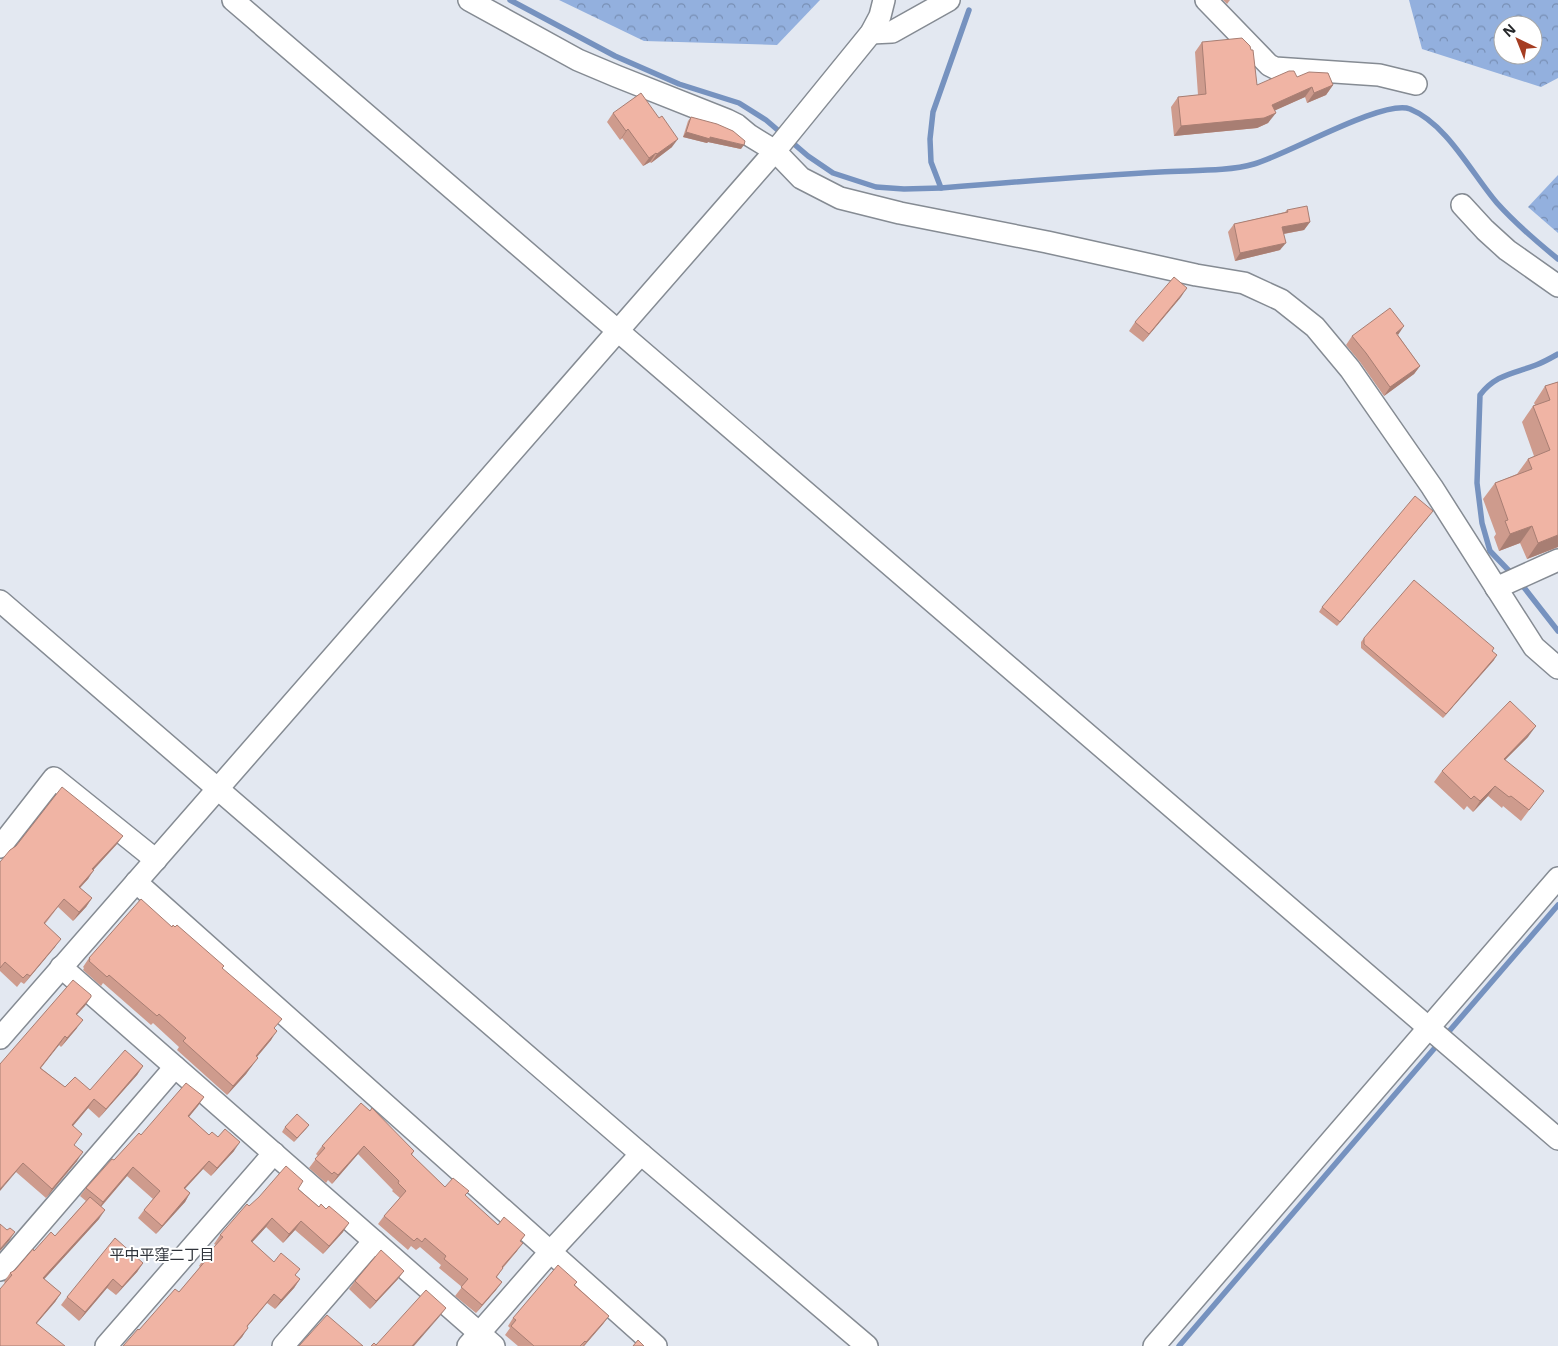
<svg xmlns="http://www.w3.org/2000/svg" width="1558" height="1346" font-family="'Noto Sans','Noto Sans JP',sans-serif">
<defs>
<pattern id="forest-crowns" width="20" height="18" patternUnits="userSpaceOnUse" patternTransform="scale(1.25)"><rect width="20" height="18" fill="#93b0de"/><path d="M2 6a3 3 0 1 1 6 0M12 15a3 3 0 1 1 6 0" fill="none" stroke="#788fb4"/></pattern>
</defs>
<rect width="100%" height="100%" fill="#e3e8f1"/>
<g fill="url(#forest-crowns)" fill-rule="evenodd">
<path d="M559,0H820L777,45L644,41Z"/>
<path d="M1409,0H1558V78L1541,87L1422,49ZM1503,25H1533V55H1503Z"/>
<path d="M1558,175V233L1528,207Z"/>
</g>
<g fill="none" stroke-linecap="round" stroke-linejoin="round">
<g stroke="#7692bf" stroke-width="5.5">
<path d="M510,0L615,56L679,84L739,103L766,120L808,156L833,173L876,187L904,189L941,188"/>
<path d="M969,10L933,112L930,139L931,162L941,188C1014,182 1087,176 1160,172C1189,170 1227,172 1254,164C1287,155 1383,99 1410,109C1447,124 1472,174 1497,203C1515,223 1537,242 1558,259"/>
<path d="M1513,575L1490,551L1482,523L1477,483L1480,395C1496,374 1513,374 1536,365C1544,362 1551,358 1558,354"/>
<path d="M1519,581L1558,631"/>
<path d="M1445,1036L1558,905"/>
<path d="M1179,1346L1439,1043"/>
</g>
<g stroke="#858b93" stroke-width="24">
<g id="minor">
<path d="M233,0L1558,1139"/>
<path d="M469,0L578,60L616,76L727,120L737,125L749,135L775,151L801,178L840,198L900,213L1047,242L1196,275L1244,283L1281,300L1315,327L1350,369L1432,487L1534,647L1558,668"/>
<path d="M1206,0L1269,65L1275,68L1379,75L1416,84"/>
<path d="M871,33L892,32L949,0"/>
<path d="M1462,205L1485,230L1507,250L1558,286"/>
<path d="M1496,588L1558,560"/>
<path d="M0,601L641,1154L867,1346"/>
<path d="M0,847L54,778L156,860"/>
<path d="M136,882L656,1346"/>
<path d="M61,967L494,1346"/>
<path d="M0,1038L775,151L871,33L880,16L884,0"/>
<path d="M0,1270L175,1067"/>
<path d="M106,1346L274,1153"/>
<path d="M283,1346L374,1241"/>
<path d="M468,1346L551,1251L641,1154"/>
<path d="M1154,1346L1558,878"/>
</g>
</g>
<use href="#minor" stroke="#fff" stroke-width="21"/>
</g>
<g fill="#ce9b8d">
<path d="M1223,0H1230L1227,4Z"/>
<path d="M1202,42L1257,85L1297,77L1333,85L1326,95L1307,103L1305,97L1275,110L1268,123L1257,128L1174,136L1171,107L1178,97L1198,95L1195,52Z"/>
<path d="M613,113L672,147L651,163L650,162L643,166L622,138L620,140L607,122Z"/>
<path d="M691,117L741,149L708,142L707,143L683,137L688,121Z"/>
<path d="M1287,210L1310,222L1304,230L1284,234L1280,250L1235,261L1228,232L1234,224L1285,212Z"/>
<path d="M1181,297L1143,342L1129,331L1135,322Z"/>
<path d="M1398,335L1420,366L1414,374L1384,396L1360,362L1346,345L1352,336Z"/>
<path d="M1558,382V547L1527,559L1520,543L1499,551L1494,537L1496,534L1483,499L1495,483L1517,474L1528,459L1534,456L1522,422L1533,406L1535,405L1534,403L1545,386Z"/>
<path d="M1430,515L1337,626L1319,612L1322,607Z"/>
<path d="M1364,638L1494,648L1492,651L1494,660L1443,718L1361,648V642Z"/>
<path d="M1528,737L1505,760L1536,801L1521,821L1503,806L1502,808L1488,796L1473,812L1467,806L1464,810L1434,782L1442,771Z"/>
<path d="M117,844L93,870L88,879L80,888L92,898L86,907L73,921L58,907L45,924L55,947L24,984L21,982L17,987L0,971V862Z"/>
<path d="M172,927L222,968L274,1029L271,1040L257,1057L246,1074L227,1095L177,1050L179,1047L153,1023L151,1025L103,983L101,986L83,970L84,968L83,967L89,958Z"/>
<path d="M91,997L77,1014V1028L61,1047L59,1045L41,1068L65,1087L90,1090L143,1066L137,1075L99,1118L88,1108L73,1126L74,1145L77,1161L46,1198L16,1172L0,1064Z"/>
<path d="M204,1097L189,1117L209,1135L234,1151L211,1176L203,1169L185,1189L190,1193L185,1202L156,1234L138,1218L144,1210L153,1199L127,1176L101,1207L99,1219L44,1279L61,1293L55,1302L37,1323L0,1346L5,1283L4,1282L10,1273L15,1270L34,1251L55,1236L86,1201L80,1196L86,1188L141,1135Z"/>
<path d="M361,1103L414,1151L412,1155L445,1187L465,1196L498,1225L525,1235L521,1241L517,1251L503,1268L497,1277L502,1282L496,1290L476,1313L455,1296L462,1287L439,1268L441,1265L420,1247L416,1250L411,1246L408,1250L378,1224L384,1216L400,1198L392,1191L393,1190L358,1154L332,1184L328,1180L326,1183L309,1168L318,1156L316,1154L322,1146Z"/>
<path d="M309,1125L294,1142L282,1132L285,1127Z"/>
<path d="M298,1189L343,1232L323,1254L295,1230L283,1243L266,1227L252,1242L274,1262L300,1269L295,1275L300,1279L294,1288L275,1309L267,1303L247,1327L242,1337L234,1346H123L179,1292L200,1267L199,1266L205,1257L216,1245L214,1244L220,1235L249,1206Z"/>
<path d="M143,1263L137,1272L116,1295L107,1288L79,1321L61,1305L67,1297Z"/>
<path d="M398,1279L370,1309L349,1289L355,1281Z"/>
<path d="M577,1282L575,1285L609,1316L603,1324L584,1346H518L505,1335L510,1328L508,1326L513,1318Z"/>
</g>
<g fill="#a87e73">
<path d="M1333,85L1326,95L1307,103L1314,93Z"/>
<path d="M1312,87L1305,97L1265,115L1272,105Z"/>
<path d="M1276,113L1268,123L1257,128L1174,136L1181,126Z"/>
<path d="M628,129L622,138L620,140L626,131Z"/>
<path d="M686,132L710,137L744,145L741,149L708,142L707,143L683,137Z"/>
<path d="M678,139L672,147L651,163L657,154Z"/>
<path d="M656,153L650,162L643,166L649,158Z"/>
<path d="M1310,222L1304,230L1277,235L1282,227Z"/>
<path d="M1286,243L1280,250L1235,261L1240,253Z"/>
<path d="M1187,288L1181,297L1143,342L1149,334Z"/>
<path d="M1404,326L1398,335L1396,333Z"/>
<path d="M1420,366L1414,374L1384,396L1390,387Z"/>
<path d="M1433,511L1430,515L1337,626L1340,622Z"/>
<path d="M1532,526L1520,543L1499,551L1510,534Z"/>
<path d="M1558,535V547L1527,559L1538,543Z"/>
<path d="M1497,655L1494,660L1443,718L1446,714Z"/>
<path d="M1536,726L1528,737L1496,769L1504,759Z"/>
<path d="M1495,786L1488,796L1473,812L1480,801Z"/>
<path d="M123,836L117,844L86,878L92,869Z"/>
<path d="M94,870L88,879L73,895L79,887Z"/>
<path d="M92,898L86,907L73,921L79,912Z"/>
<path d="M61,939L55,947L24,984L30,976Z"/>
<path d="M91,997L85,1006L70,1022L76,1014Z"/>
<path d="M83,1020L77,1028L61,1047L67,1038Z"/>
<path d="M277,1031L271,1040L250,1065L256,1056Z"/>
<path d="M65,1036L59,1045L34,1076L40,1068Z"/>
<path d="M258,1058L246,1074L227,1095L233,1086Z"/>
<path d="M143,1066L137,1075L99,1118L106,1109Z"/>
<path d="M204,1097L198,1106L182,1125L188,1116Z"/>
<path d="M94,1099L88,1108L66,1134L72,1125Z"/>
<path d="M309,1125L306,1129L294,1142L297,1138Z"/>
<path d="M240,1142L234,1151L211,1176L217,1168Z"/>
<path d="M364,1146L358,1154L332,1184L338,1175Z"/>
<path d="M83,1152L77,1161L46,1198L52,1189Z"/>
<path d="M209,1161L203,1169L178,1196L184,1188Z"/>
<path d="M23,1163L16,1172L0,1191V1189Z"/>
<path d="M133,1167L127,1176L97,1211L103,1202Z"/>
<path d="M190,1193L185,1202L156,1234L162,1226Z"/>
<path d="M105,1210L99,1219L37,1287L43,1278Z"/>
<path d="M272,1218L266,1227L245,1250L251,1241Z"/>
<path d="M301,1221L295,1230L283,1243L289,1234Z"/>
<path d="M349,1223L343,1232L323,1254L329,1246Z"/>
<path d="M15,1232L9,1241L0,1251V1249Z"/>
<path d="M523,1243L517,1251L496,1275L502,1267Z"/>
<path d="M143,1263L137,1272L116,1295L122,1287Z"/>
<path d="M404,1271L398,1279L370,1309L376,1301Z"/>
<path d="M113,1279L107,1288L79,1321L85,1312Z"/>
<path d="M300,1279L294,1288L275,1309L281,1300Z"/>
<path d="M502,1282L496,1290L476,1313L482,1305Z"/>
<path d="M61,1293L55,1302L30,1331L36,1323Z"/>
<path d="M274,1294L267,1303L240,1335L247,1326Z"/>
<path d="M446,1308L440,1316L414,1346H412Z"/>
<path d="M609,1316L603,1324L584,1346H583Z"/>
<path d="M248,1328L242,1337L234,1346H233Z"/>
</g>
<g fill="#f0b4a4" stroke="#a87e73">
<path d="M1242,38L1250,46L1251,50H1253L1257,85L1289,71H1294L1297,77L1309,72L1328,73L1333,85L1314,93L1312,87L1272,105L1276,113L1264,118L1181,126L1178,97L1206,94L1202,42Z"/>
<path d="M641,93L659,118L662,116L678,139L657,154L656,153L649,158L628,129L626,131L613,113Z"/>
<path d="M691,117L717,124L733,131L745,141L744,145L710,137V139L686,132Z"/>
<path d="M1307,206L1310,222L1282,227L1286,243L1240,253L1234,224L1288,212L1287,210Z"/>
<path d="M1174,277L1187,288L1149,334L1135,322Z"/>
<path d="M1390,308L1404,326L1396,333L1420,366L1390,387L1366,353L1352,336Z"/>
<path d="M1558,382V535L1538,543L1532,526L1510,534L1505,521L1508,520L1495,483L1532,469L1528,459L1550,450L1533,406L1550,400L1545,386Z"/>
<path d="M1415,496L1433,511L1340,622L1322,607Z"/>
<path d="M1414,580L1494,648L1492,651L1497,655L1446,714L1364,644V638Z"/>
<path d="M1510,701L1536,726L1504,759L1544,791L1529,810L1511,796L1509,797L1495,786L1480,801L1474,796L1471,799L1442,771Z"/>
<path d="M62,787L123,836L92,869L94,870L79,887L92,898L79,912L64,899L44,923L61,939L30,976L27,974L23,978L5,962L0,968V862L10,850L16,846Z"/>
<path d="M141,899L172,927L173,925L175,927L177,925L224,966L222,968L282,1019L274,1028L277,1031L256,1056L258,1058L252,1065L233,1086L183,1041L186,1038L159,1014L157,1016L109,975L107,977L89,961L90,959L89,958Z"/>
<path d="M73,980L91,995V997L76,1014L83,1020L67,1038L65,1036L40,1068L65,1087L75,1077L90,1090L125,1050L143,1066L106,1109L94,1099L72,1125L82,1134L74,1145L83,1152L52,1189L23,1163L0,1189V1064Z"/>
<path d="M186,1083L204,1097L188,1116L209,1135L212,1132L218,1137L225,1129L240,1142L217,1168L209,1161L184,1188L190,1193L162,1226L144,1210L160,1191L133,1167L103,1202L86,1188L112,1159L114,1160L139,1133L141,1135Z"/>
<path d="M361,1103L370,1111L372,1108L414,1151L411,1154L445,1187L453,1178L469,1191L465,1195L498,1225L504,1217L525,1235L520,1241L523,1243L502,1267L503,1268L496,1277L502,1282L482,1305L461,1287L468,1279L444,1259L446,1256L425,1238L422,1242L417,1238L414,1241L384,1216L406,1191L398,1183L399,1181L364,1146L338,1175L334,1172L332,1174L315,1159L325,1148L322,1146Z"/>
<path d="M297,1114L309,1125L297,1138L285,1127Z"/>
<path d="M286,1166L303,1181L298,1189L319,1207L321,1204L326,1209L329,1206L349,1223L329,1246L301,1221L289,1234L272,1218L251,1241L274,1262L281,1253L300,1269L295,1275L300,1279L281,1300L274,1294L247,1326L248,1328L233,1346H123L138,1329L139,1330L175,1289L179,1292L207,1259L205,1257L223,1237L220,1235L247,1204L249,1206L259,1197Z"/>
<path d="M90,1197L105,1210L43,1278L61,1293L36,1323L65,1346H0V1289L12,1275L10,1273L15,1270L33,1249L34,1251L51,1232L55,1236Z"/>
<path d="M0,1224L7,1230L10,1228L15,1232L0,1249Z"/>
<path d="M115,1238L143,1263L122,1287L113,1279L85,1312L67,1297Z"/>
<path d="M381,1250L404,1271L376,1301L355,1281Z"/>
<path d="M558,1265L577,1282L574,1285L609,1316L586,1342L585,1341L580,1346H534L511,1326L516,1320L513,1318Z"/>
<path d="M426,1290L446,1308L412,1346H371L374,1343L376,1345Z"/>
<path d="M327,1315L363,1346H299Z"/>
<path d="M638,1340L644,1346H633Z"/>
</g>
<g text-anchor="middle" stroke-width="4" stroke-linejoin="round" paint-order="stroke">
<g font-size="15" fill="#30343b" stroke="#fff">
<text x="162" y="1260">平中平窪二丁目</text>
</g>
</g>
<g transform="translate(1518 40) rotate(317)"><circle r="24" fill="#ffffff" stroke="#a7a8a9"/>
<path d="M0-4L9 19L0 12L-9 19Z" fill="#a53d22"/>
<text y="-8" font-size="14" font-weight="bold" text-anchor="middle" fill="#242629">N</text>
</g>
</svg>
